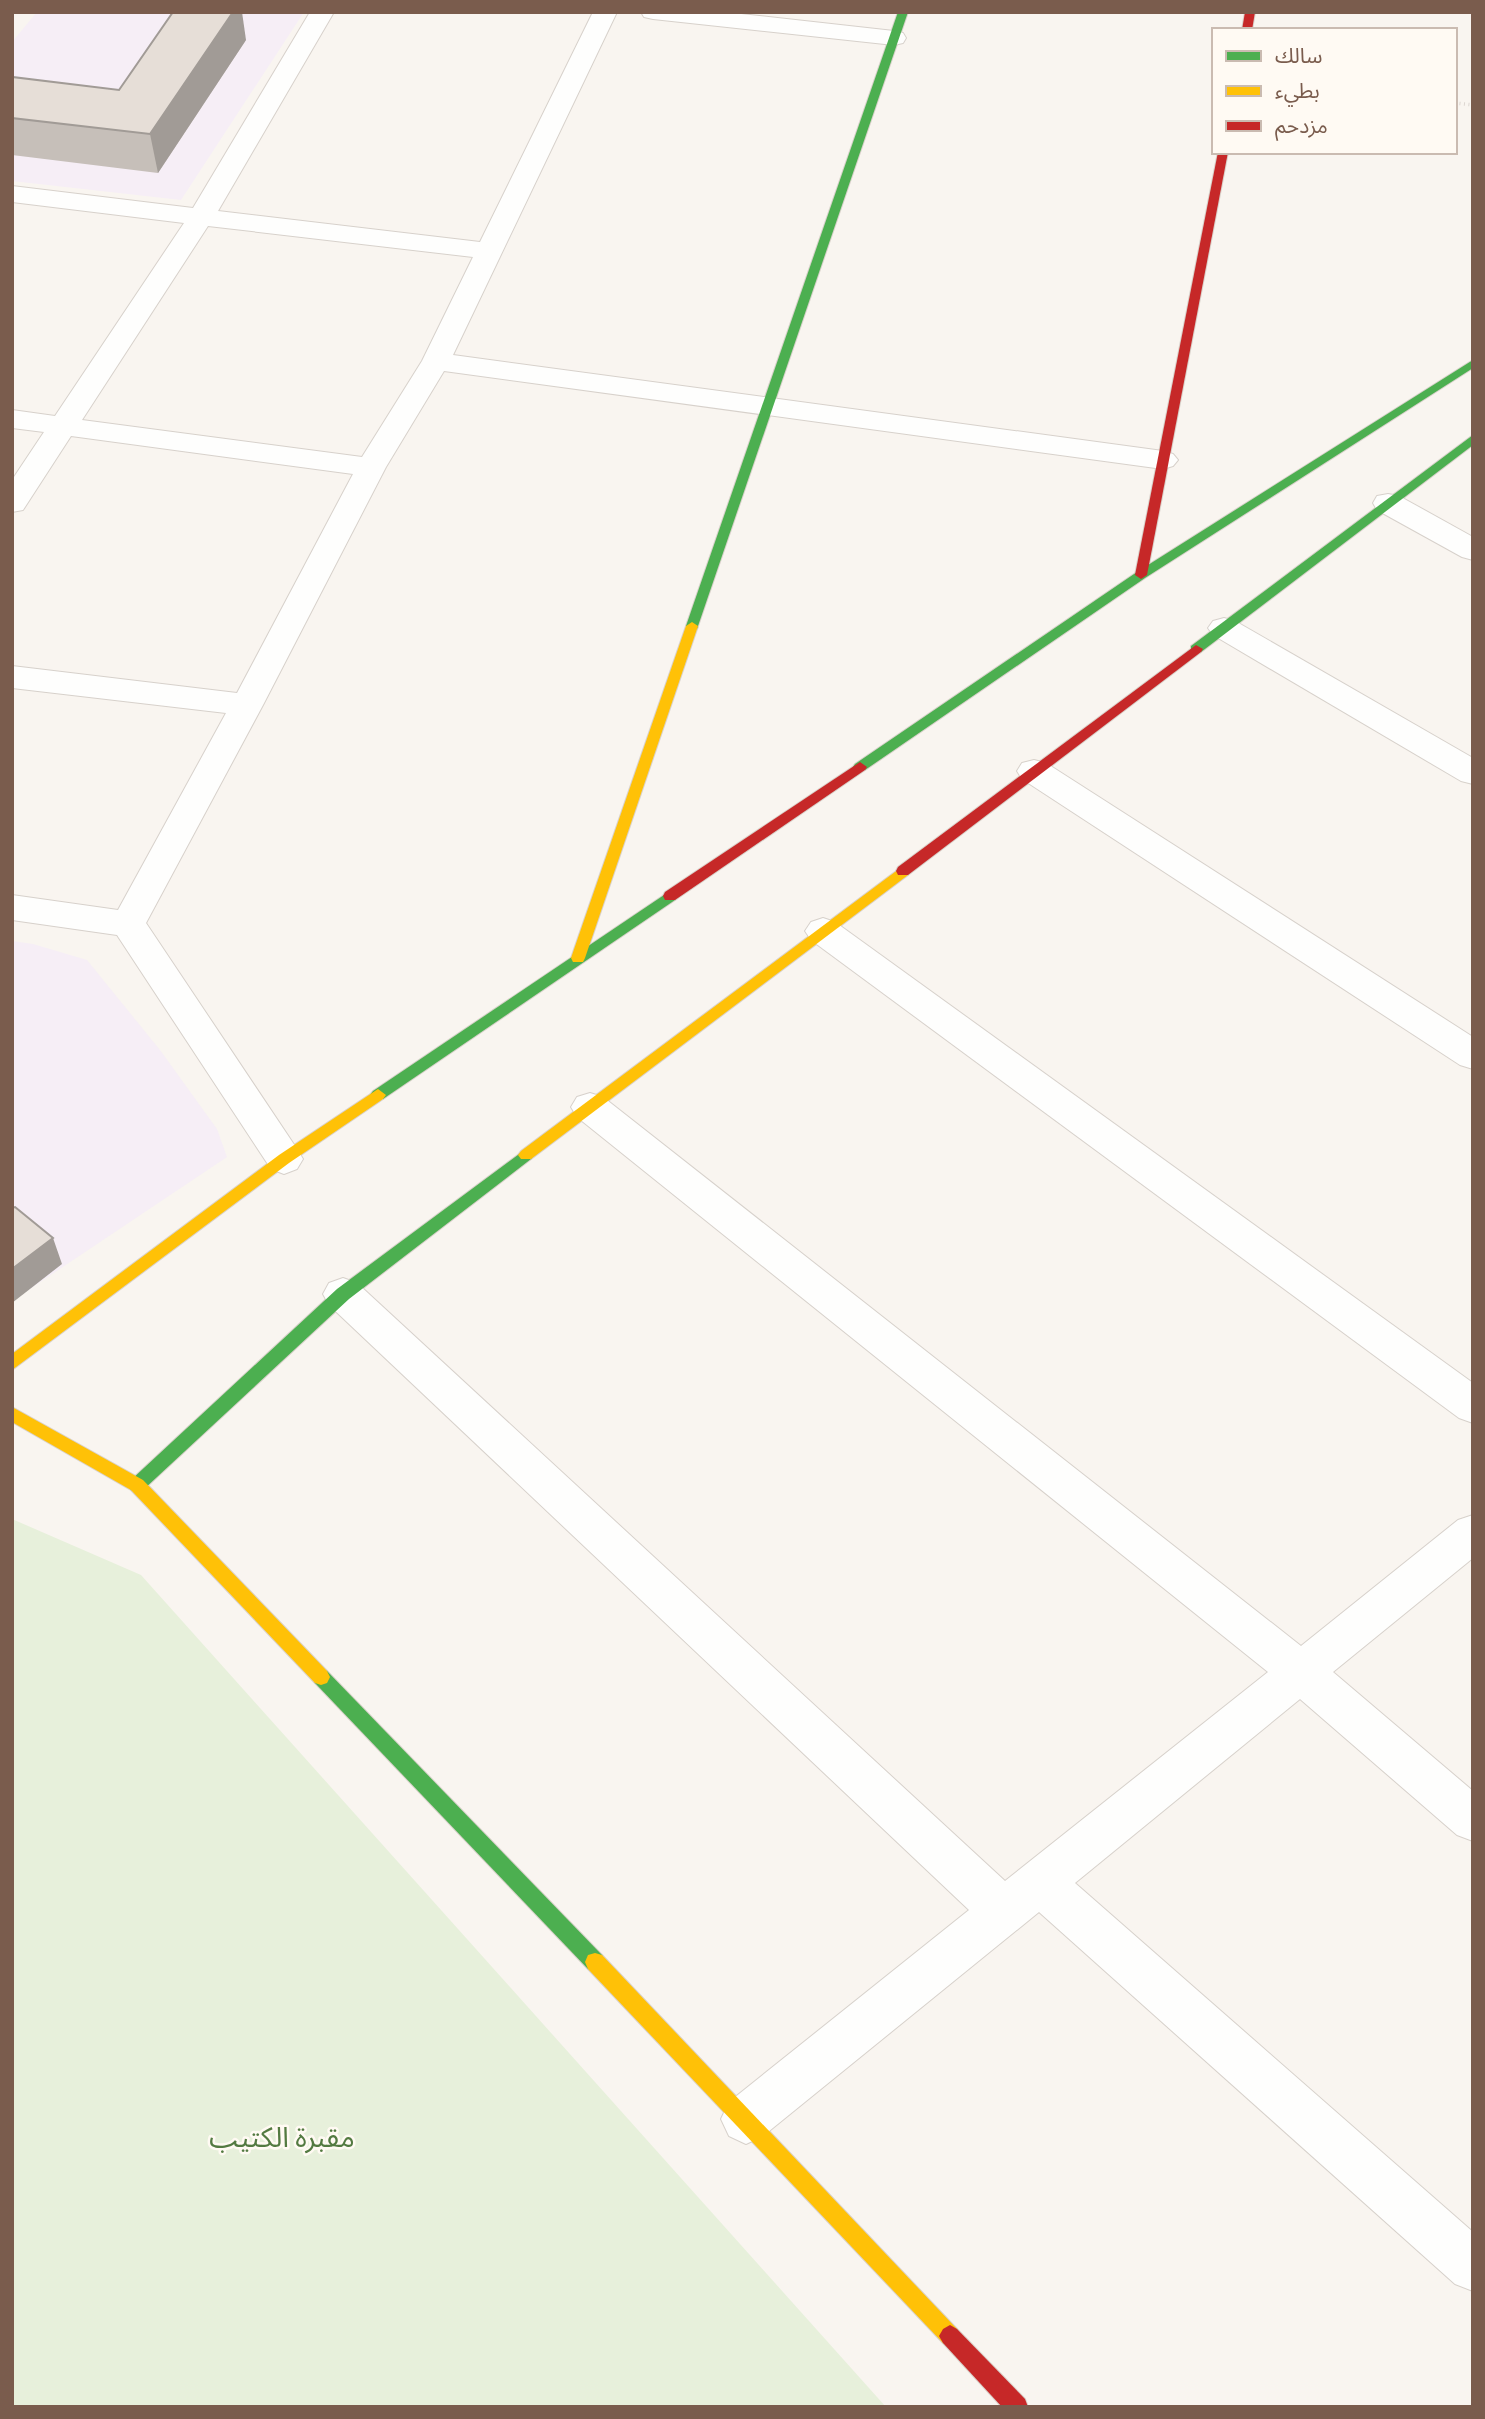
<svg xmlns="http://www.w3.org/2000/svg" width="1485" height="2419" font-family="'Exo 2','Noto Sans Arabic',sans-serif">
<rect width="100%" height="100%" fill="#f9f5f0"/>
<g fill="#f6eef6">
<path d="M37,12H304L181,200L12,181V42Z"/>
<path d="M12,941L33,944L87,960L160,1050L217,1129L227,1157L12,1301Z"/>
</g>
<path fill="#e7f0db" d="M12,1519L141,1575L886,2407H12Z"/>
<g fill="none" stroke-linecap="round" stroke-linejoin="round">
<g stroke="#d7d1cb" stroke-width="2">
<g id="street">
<path d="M310,12H334L218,211L480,242L593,12H617L453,355L1163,451L1173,454L1178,460L1173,466L1163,469L444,371L386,467L263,705L146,923L297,1149L303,1159L297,1169L284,1174L271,1169L117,935L12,920V895L118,910L226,713L12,688V666L237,693L353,474L71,436L23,510L12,512V480L44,432L12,428V410L55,416L184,223L12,202V186L193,208ZM208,226L473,257L422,361L362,457L82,420Z"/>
<path d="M641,12H723L894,31L903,33L906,38L903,43L894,45L653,19L644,17Z"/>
<path d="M1388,494L1399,496L1473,537V560L1462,557L1377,510L1373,503L1377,496Z"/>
<path d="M1224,618L1235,621L1473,758V784L1461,781L1213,635L1208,628L1213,621Z"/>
<path d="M1034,760L1046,763L1473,1037V1069L1460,1065L1022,779L1017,771L1022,763Z"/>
<path d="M823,918L835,922L1473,1383V1423L1459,1418L811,940L805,931L811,922Z"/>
<path d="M590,1093L603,1097L1301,1646L1458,1520L1473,1515V1558L1333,1672L1473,1791V1841L1457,1835L1300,1699L1075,1883L1473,2232V2291L1455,2284L1039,1912L763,2136L746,2144L729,2136L721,2119L729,2102L969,1910L329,1305L323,1294L329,1283L343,1278L357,1283L1005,1881L1268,1672L577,1117L571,1107L577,1097Z"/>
</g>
</g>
<g stroke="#d9d2cb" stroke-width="2">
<g id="fast">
<path d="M898,12H908L698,626L697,629H687L686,626Z"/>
<path d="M1473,360V368L1145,578L865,770H855L853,767L855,764L1137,572Z"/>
<path d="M1473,435V445L1201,652H1191V646Z"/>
<path d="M670,891L675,892L677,896L675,900L383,1099H373L370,1095L373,1091Z"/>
<path d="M526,1149L531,1151L534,1155L531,1159L349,1299L143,1490L137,1492L131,1490L128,1485L131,1480L337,1289Z"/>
<path d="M321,1669L327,1671L602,1955L605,1962L602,1969L595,1971L588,1969L315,1683L312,1677L315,1671Z"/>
</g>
</g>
<g stroke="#d9d2cb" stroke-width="2">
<g id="slow">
<path d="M692,622L698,626L585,958L583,962H573L571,958L686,626Z"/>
<path d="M903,866L910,871L908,875L531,1159H521L518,1155L521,1151Z"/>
<path d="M378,1089L386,1095L383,1099L289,1163L12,1370V1354L279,1155Z"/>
<path d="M12,1407L143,1480L327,1671L330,1677L327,1683L321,1685L315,1683L131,1490L12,1422Z"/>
<path d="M595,1953L602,1955L957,2329L961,2336L957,2343L950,2347L943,2343L588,1969L585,1962L588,1955Z"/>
</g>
</g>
<g stroke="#d9d2cb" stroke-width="2">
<g id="jam">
<path d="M1245,12H1255L1252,30H1242Z"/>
<path d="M1218,152H1228L1147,575L1141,579L1135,575Z"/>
<path d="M1196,645L1203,649L1201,652L908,875H898L896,871L898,867Z"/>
<path d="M860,762L867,767L865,770L675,900H665L663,896L665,892Z"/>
<path d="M950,2325L957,2329L1025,2399L1028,2407H1002L943,2343L939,2336L943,2329Z"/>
</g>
</g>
<path stroke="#dcd5d0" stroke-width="3.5" stroke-dasharray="1 3.5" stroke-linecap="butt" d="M1455,103L1473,105"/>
<use href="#street" fill="#fefefd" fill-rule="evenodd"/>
<use href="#fast" fill="#4caf50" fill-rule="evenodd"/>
<use href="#slow" fill="#ffc107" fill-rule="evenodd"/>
<use href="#jam" fill="#c62828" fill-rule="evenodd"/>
</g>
<path fill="#c6bfb9" d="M246,40L158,173L12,155V77L119,90Z"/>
<g fill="#a19b96">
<path d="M233,12H242L246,40L158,173L150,134Z"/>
<path d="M53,1238L62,1264L12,1303V1269Z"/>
</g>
<g fill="#e6ded7" stroke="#a19b96" stroke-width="2">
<path d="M173,12H233L150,134L12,118V77L119,90Z"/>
<path d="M15,1207L53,1238L12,1269V1208Z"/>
</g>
<g text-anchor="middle" stroke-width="5" stroke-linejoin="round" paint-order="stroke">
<g font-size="28" fill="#537a41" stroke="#fffaf3">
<text x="282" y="2147">مقبرة الكتيب</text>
</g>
</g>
<rect width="1485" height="2419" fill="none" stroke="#7a5c4d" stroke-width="28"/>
<rect x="1212" y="28" width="245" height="126" fill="#fffaf3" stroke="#cabbb1" stroke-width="2"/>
<rect x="1226" y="51" width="35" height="10" fill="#4caf50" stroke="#cabbb1" stroke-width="2"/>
<text x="1275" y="63" font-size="21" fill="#7a5c4d">سالك</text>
<rect x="1226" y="86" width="35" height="10" fill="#ffc107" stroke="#cabbb1" stroke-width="2"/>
<text x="1275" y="98" font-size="21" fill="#7a5c4d">بطيء</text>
<rect x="1226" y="121" width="35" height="10" fill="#c62828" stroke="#cabbb1" stroke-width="2"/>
<text x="1275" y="133" font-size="21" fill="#7a5c4d">مزدحم</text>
</svg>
